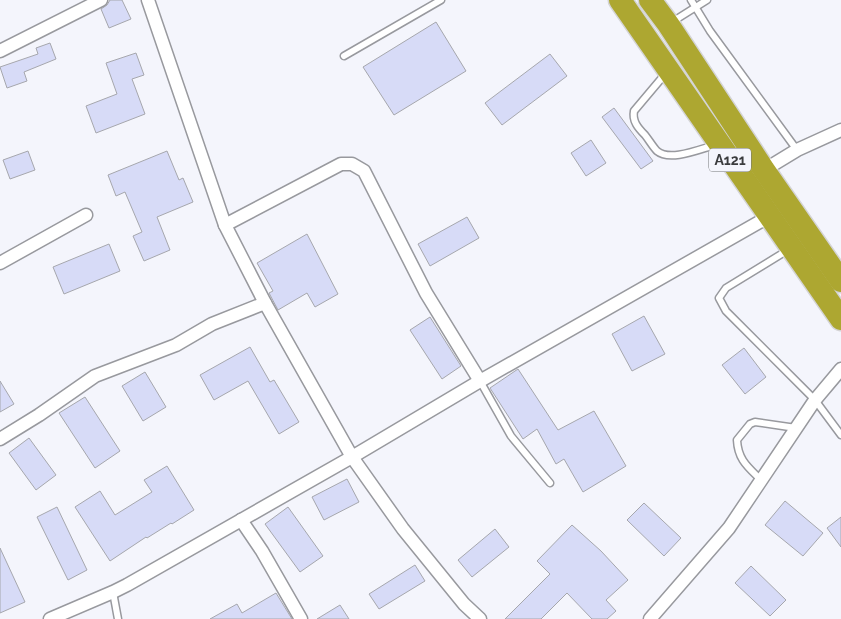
<svg xmlns="http://www.w3.org/2000/svg" width="841" height="619" font-family="Raleway,sans-serif">
<rect width="100%" height="100%" fill="#f4f5fc"/>
<g fill="#d7dbf7" stroke="#a6a7ad">
<path d="M110,0H122L131,19L109,28L101,9L107,5Z"/>
<path d="M436,22L466,71L394,115L363,67Z"/>
<path d="M50,43L56,59L24,72L27,81L7,88L0,67L38,54L36,48Z"/>
<path d="M136,53L144,75L132,79L145,114L96,133L86,106L117,94L106,63Z"/>
<path d="M550,54L567,76L502,125L485,103Z"/>
<path d="M614,108L653,161L641,169L602,117Z"/>
<path d="M591,140L606,163L586,176L571,153Z"/>
<path d="M28,151L35,170L10,179L3,160Z"/>
<path d="M167,151L179,180L183,178L193,202L157,217L170,250L144,261L133,236L142,232L125,192L116,196L108,175Z"/>
<path d="M467,217L479,238L430,266L418,244Z"/>
<path d="M307,234L338,294L315,307L307,293L278,310L269,293L273,291L257,263Z"/>
<path d="M109,244L120,271L64,294L53,267Z"/>
<path d="M644,316L665,354L632,371L612,334Z"/>
<path d="M430,317L461,366L442,379L410,330Z"/>
<path d="M250,347L270,382L274,380L299,422L279,434L248,381L214,400L200,375Z"/>
<path d="M744,348L766,377L745,394L722,365Z"/>
<path d="M518,369L558,430L594,411L626,466L583,492L564,459L556,464L537,429L523,439L490,388Z"/>
<path d="M145,372L166,407L143,421L122,386Z"/>
<path d="M0,381L14,404L0,412Z"/>
<path d="M85,397L120,451L95,468L59,413Z"/>
<path d="M29,438L56,475L36,490L9,453Z"/>
<path d="M167,466L194,510L172,524L171,523L147,538L146,537L110,561L75,507L100,491L115,515L152,492L144,480Z"/>
<path d="M347,479L359,502L324,520L312,497Z"/>
<path d="M785,501L823,533L803,556L765,525Z"/>
<path d="M644,503L681,538L664,556L627,520Z"/>
<path d="M57,507L87,570L68,580L37,517Z"/>
<path d="M288,507L323,556L300,572L265,524Z"/>
<path d="M841,517V547L827,528Z"/>
<path d="M572,525L601,551L628,580L606,600L616,611L607,619H592L567,593L541,619H505L550,574L537,561Z"/>
<path d="M495,529L509,547L472,577L458,560Z"/>
<path d="M0,548L25,602L0,613Z"/>
<path d="M415,565L425,581L379,609L369,594Z"/>
<path d="M751,566L786,600L770,616L735,583Z"/>
<path d="M276,593L292,619H210L237,604L242,613Z"/>
<path d="M340,605L349,619H317Z"/>
</g>
<g fill="none" stroke-linecap="round" stroke-linejoin="round">
<g stroke="#98999e" stroke-width="9">
<g id="lane">
<path d="M691,0L710,31L797,150"/>
<path d="M672,22L707,0"/>
<path d="M344,56L441,0"/>
<path d="M666,73L634,111C632,121 638,128 645,135C649,140 653,147 657,151C670,162 700,149 715,145"/>
<path d="M788,250L726,288L719,298L726,311L815,400L841,435"/>
<path d="M480,381L511,436L550,483"/>
<path d="M761,480C748,467 738,460 737,440L750,424L755,422L796,428"/>
<path d="M113,592L118,619"/>
</g>
</g>
<g stroke="#98999e" stroke-width="15">
<g id="street">
<path d="M148,0L225,225L265,303L352,457L403,529L464,604L480,619"/>
<path d="M0,51L101,0"/>
<path d="M764,170L797,150L841,130"/>
<path d="M225,225L341,164H352L364,171L426,293L480,381"/>
<path d="M0,263L86,215"/>
<path d="M0,439L39,415L95,376L176,345L212,324L265,303"/>
<path d="M241,520L262,551L301,619"/>
<path d="M50,619L113,592L127,585L352,457L480,381L770,216"/>
<path d="M650,619L729,528L815,400L841,369"/>
</g>
</g>
<g stroke="#d4d4d5" stroke-width="25">
<g id="highway">
<path d="M620,0L841,319"/>
<path d="M650,0L668,24L764,170L841,281"/>
</g>
</g>
<use href="#lane" stroke="#fff" stroke-width="6"/>
<use href="#street" stroke="#fff" stroke-width="12"/>
<use href="#highway" stroke="#ada731" stroke-width="22"/>
</g>
<g text-anchor="middle" stroke-width="4.5" stroke-linejoin="round" paint-order="stroke">
<rect fill="#f4f5fc" stroke="#727477" stroke-width="1" x="709" y="148.5" width="42" height="23" rx="4"/>
<g font-size="14" font-weight="bold" fill="#3b3c3e">
<text x="730" y="165">A121</text>
</g>
</g>
</svg>
